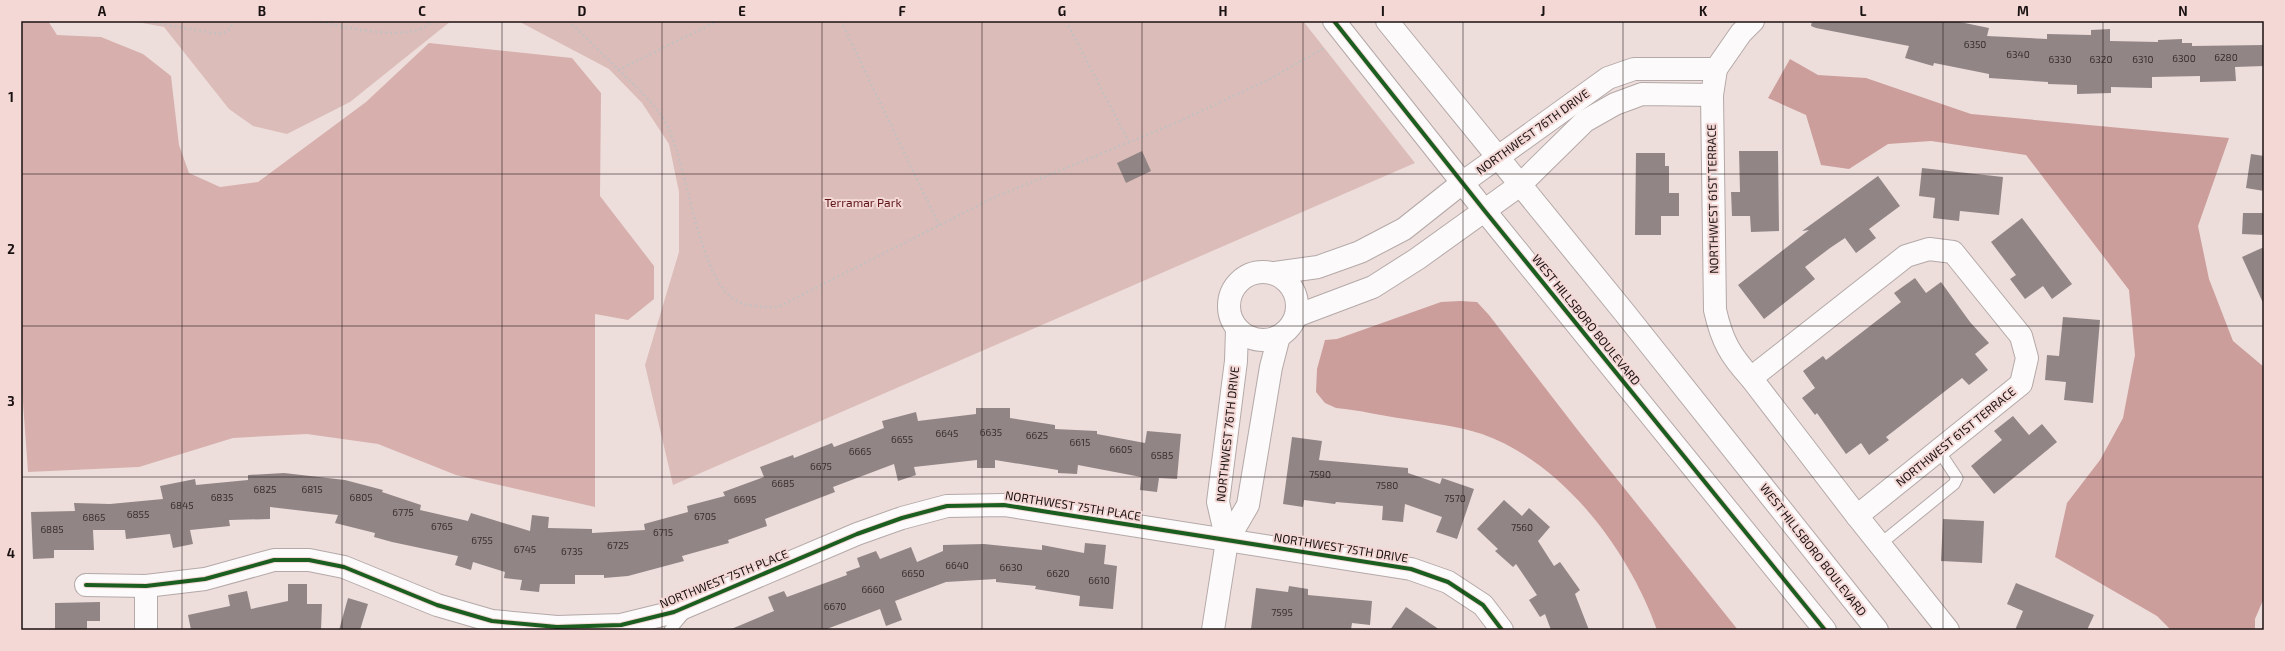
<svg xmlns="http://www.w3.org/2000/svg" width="2285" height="651" font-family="'Exo 2',sans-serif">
<rect width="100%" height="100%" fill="#eddedc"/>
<g fill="#dbbcb9">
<path d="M132,21H451L350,102L287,134L253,126L229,109L164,27Z"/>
<path d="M518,21H1303L1415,163L673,485L645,365L679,252V192L669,144L642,103L609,69Z"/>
</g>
<path fill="#d7b0ad" d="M21,21H48L57,35L101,37L143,54L171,76L179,145L189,173L220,187L258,182L366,102L429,43L572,58L601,93L600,196L654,266V299L628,320L595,314V507L456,475L378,444L307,434L233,438L139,467L28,472L21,375Z"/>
<g fill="#cc9e9b">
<path d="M1790,59L1818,75L1866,78L1971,114L2229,138L2198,226L2209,279L2233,341L2264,367V598L2255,619V630H2171L2157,616L2055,557L2067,503L2100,460L2123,418L2135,355L2129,290L2026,155L1931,141L1888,144L1849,169L1821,165L1806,115L1768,98Z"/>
<path d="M1460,301L1477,302L1489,315L1580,433L1738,630H1657C1629,551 1564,463 1482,434C1457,426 1431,423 1405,419C1382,416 1360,410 1336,408L1325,403L1316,392L1317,369L1325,340L1337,339L1441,302Z"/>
</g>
<g fill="#918685">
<path d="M1812,21H1955L1989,28L1987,36L2047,39V34L2091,35V30L2110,29V41L2158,42V40L2182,39V43H2192V46L2264,45V66L2235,67L2236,81L2200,82V76L2152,77V88L2111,87V93L2077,94V85L2048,84V82L1989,78V74L1934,63L1933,66L1905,58L1909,46L1816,28L1811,26Z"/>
<path d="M1142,151L1151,171L1126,183L1117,163Z"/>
<path d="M1739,151H1778L1779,231L1751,232L1750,216H1732L1731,192H1740Z"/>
<path d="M1636,153H1665V166H1669V193H1679V216H1661V235H1635Z"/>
<path d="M2251,154L2264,156V191L2246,188Z"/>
<path d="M1922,168L2003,177L1999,215L1960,211L1959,221L1933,218L1935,198L1919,196Z"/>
<path d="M1878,176L1900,206L1869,229L1876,238L1856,253L1845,238L1830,248L1805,267L1815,279L1764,319L1738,285L1809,230L1802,231Z"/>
<path d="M2243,213H2264V235L2242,234Z"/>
<path d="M2022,218L2072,284L2052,299L2043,286L2025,299L2010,279L2016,275L1991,242Z"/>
<path d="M2264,247V305L2242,257Z"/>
<path d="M1915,278L1926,293L1941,282L1970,322L1989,343L1975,354L1988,370L1969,385L1962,378L1886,437L1889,440L1869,455L1861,443L1846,454L1817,413L1815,415L1802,398L1815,388L1803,371L1823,356L1826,360L1901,302L1894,293Z"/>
<path d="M2063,317L2100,320L2093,403L2064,400L2066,382L2045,380L2047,355L2059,356Z"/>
<path d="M976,408H1010V418L1055,425V429L1097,431V434L1145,443L1147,431L1181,434L1177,479L1159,478L1157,492L1140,490L1141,477L1078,465L1077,474L1058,473V470L995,460V468H977V460L914,467L916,475L898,481L894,464L833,487L835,492L765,519L767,526L728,540L729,543L682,556L684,561L628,576L604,578V575H575V584H540L539,592L520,590L522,580L504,578L505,572L473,562L471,570L455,565L458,556L392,542L374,537L375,533L335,523L338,515L270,507V519L229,520L230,526L190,530L193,544L173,548L170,534L126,539L125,530H93L94,550H54V558L33,559L31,512L75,511L74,503L110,504L163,499L160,486L195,479L196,485L248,480V475L284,473L345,480L383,490L382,492L421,505L420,510L468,521L471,513L530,531L532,515L549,517L548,528L592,529V533L645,530L644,524L688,512L687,506L725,496L723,492L764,477L760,467L793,455L794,458L832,443L834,447L884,428L882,421L916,412L918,421L976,414Z"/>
<path d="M2013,416L2029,435L2042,424L2057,442L1994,494L1971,466L2002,440L1994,431Z"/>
<path d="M1292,437L1322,441L1319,460L1408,468V473L1440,484L1442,478L1474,489L1457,539L1436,532L1442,517L1405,504L1403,522L1382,520L1383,506L1336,502L1335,504L1304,500L1303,507L1283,504Z"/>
<path d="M1504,500L1522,516L1529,508L1550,527L1538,541L1554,566L1560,562L1580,590L1575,594L1589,630H1551L1545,614L1540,617L1529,600L1537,595L1516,564L1513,567L1495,551L1498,549L1477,529Z"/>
<path d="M1943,519L1984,521L1982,563L1941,561Z"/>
<path d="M1085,543L1106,545L1104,564L1117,566L1113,609L1079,606L1080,596L1035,589L1036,586L996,582V579L946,582L895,601L902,620L886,626L880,609L824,630H729L774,611L768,597L784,591L787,597L847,575L846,572L860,567L857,558L876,551L880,559L911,547L917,562L943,551V545L984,544L1042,550V545L1084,553Z"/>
<path d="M2016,583L2094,615L2087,630H2015L2023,611L2007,604Z"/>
<path d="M288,584H307V604H322L321,630H191L188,615L230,606L228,595L247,591L251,609L288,601Z"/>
<path d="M1289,586L1308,589V595L1372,601L1370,625L1352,623L1351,630L1251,629L1256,588L1288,592Z"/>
<path d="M348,598L368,604L360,630H339Z"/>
<path d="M100,602V621H87V630H55V603Z"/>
<path d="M1406,607L1440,630H1390Z"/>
</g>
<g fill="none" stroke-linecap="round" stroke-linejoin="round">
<g stroke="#b4a9a8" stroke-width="13">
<g id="service">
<path d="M1879,545L1954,484L1957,478L1939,451"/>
<path d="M670,630L685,612"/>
</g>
</g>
<g stroke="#b4a9a8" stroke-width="24">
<g id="minor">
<path d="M1753,21L1741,33L1716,69L1712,95L1715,310C1722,341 1730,355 1751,378L1857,516L1948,630"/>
<circle cx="1263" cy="306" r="34"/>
<path d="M1275,273L1318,267L1360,252L1404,229L1462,183L1608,78L1634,69H1716"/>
<path d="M1296,316L1373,287L1417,259L1520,185L1585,121L1615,104L1642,94L1712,95"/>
<path d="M1751,378L1906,256L1929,249L1953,252L2021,336L2027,358L2021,384L1857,516"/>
<path d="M1227,541L1218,502L1236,361L1237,329"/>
<path d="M86,585L146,586L205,579L274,560H309L344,567L437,605L492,621L557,627L621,625L674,612L857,534L902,518L947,506L1004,505L1411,569L1448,582L1483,605L1502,630"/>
<path d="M146,586V630"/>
<path d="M1213,630L1227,541L1248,505L1271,367L1279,336"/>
</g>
</g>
<g stroke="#b4a9a8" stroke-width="24">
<g id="tertiary">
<path d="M1334,21L1484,210L1825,630"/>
<path d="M1387,21L1624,312L1877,630"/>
</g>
</g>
<g stroke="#c5c0c0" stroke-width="2.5" stroke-dasharray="2 3" stroke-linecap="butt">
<path d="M145,21L218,34C227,32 231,30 233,21"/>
<path d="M316,21C344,26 410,45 432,21"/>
<path d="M568,21C585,36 600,52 616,67C632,83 650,99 663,118C689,159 696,283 739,302C750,307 766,307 778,307L993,198L1171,125L1268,80L1324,48"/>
<path d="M841,21L939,225"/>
<path d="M1066,21L1129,142"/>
<path d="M618,70L718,21"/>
</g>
<use href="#service" stroke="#fcfafa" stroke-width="11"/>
<use href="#minor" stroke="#fcfafa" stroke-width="22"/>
<use href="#tertiary" stroke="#fcfafa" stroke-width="22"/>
<g stroke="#f3d8d6" stroke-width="6">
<g id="cycleway">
<path d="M1334,21L1484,210L1825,630"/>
<path d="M86,585L146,586L205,579L274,560H309L344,567L437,605L492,621L557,627L621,625L674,612L857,534L902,518L947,506L1004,505L1411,569L1448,582L1483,605L1502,630"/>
</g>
</g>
<use href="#cycleway" stroke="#1b5e20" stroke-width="4"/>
</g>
<path fill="none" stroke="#1a1111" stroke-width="1" stroke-opacity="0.55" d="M182,21V630M342,21V630M502,21V630M662,21V630M822,21V630M982,21V630M1142,21V630M1303,21V630M1463,21V630M1623,21V630M1783,21V630M1943,21V630M2103,21V630M21,174H2264M21,326H2264M21,477H2264"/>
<g text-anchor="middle" stroke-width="4" stroke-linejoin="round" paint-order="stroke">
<g font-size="10" fill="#382e2e">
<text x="1975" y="48">6350</text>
<text x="2018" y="58">6340</text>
<text x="2226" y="61">6280</text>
<text x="2184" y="62">6300</text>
<text x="2060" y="63">6330</text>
<text x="2101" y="63">6320</text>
<text x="2143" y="63">6310</text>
<text x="991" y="436">6635</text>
<text x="947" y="437">6645</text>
<text x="1037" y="439">6625</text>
<text x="902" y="443">6655</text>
<text x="1080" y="446">6615</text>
<text x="1121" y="453">6605</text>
<text x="860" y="455">6665</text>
<text x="1162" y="459">6585</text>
<text x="821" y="470">6675</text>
<text x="1320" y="478">7590</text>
<text x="783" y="487">6685</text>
<text x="1387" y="489">7580</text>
<text x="265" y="493">6825</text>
<text x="312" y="493">6815</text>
<text x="222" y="501">6835</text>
<text x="361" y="501">6805</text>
<text x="1455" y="502">7570</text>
<text x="745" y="503">6695</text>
<text x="182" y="509">6845</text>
<text x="403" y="516">6775</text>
<text x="138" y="518">6855</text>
<text x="705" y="520">6705</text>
<text x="94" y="521">6865</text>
<text x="442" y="530">6765</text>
<text x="1522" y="531">7560</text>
<text x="52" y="533">6885</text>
<text x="663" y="536">6715</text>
<text x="482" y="544">6755</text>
<text x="618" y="549">6725</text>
<text x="525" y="553">6745</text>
<text x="572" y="555">6735</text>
<text x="957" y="569">6640</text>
<text x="1011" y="571">6630</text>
<text x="913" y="577">6650</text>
<text x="1058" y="577">6620</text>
<text x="1099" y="584">6610</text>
<text x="873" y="593">6660</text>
<text x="835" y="610">6670</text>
<text x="1282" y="616">7595</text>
</g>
<g font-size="12" fill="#1a1111" stroke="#f3d8d6">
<text transform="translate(1533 132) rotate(-36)" y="4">NORTHWEST 76TH DRIVE</text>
<text transform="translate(1713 199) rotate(-91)" y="4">NORTHWEST 61ST TERRACE</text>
<text transform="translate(1586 320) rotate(51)" y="4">WEST HILLSBORO BOULEVARD</text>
<text transform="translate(1228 434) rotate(-84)" y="4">NORTHWEST 76TH DRIVE</text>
<text transform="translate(1956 437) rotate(-39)" y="4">NORTHWEST 61ST TERRACE</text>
<text transform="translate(1073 506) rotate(9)" y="4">NORTHWEST 75TH PLACE</text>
<text transform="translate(1341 548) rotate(9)" y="4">NORTHWEST 75TH DRIVE</text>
<text transform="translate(1813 550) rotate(52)" y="4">WEST HILLSBORO BOULEVARD</text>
<text transform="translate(724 579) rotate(-22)" y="4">NORTHWEST 75TH PLACE</text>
</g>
<g font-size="12" fill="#5d1518" stroke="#f3d8d6">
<text x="863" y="207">Terramar Park</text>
</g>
</g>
<rect width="2285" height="651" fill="none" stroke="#f3d8d6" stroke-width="44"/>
<rect x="22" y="22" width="2241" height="607" fill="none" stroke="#1a1111" stroke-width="1.5"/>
<g font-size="13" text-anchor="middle" font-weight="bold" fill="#1a1111">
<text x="102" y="16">A</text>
<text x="262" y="16">B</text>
<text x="422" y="16">C</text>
<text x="582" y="16">D</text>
<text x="742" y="16">E</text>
<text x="902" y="16">F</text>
<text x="1062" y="16">G</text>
<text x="1223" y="16">H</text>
<text x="1383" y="16">I</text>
<text x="1543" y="16">J</text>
<text x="1703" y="16">K</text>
<text x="1863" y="16">L</text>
<text x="2023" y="16">M</text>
<text x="2183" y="16">N</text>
<text x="11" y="102">1</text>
<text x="11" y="254">2</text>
<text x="11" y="406">3</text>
<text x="11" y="558">4</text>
</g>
</svg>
